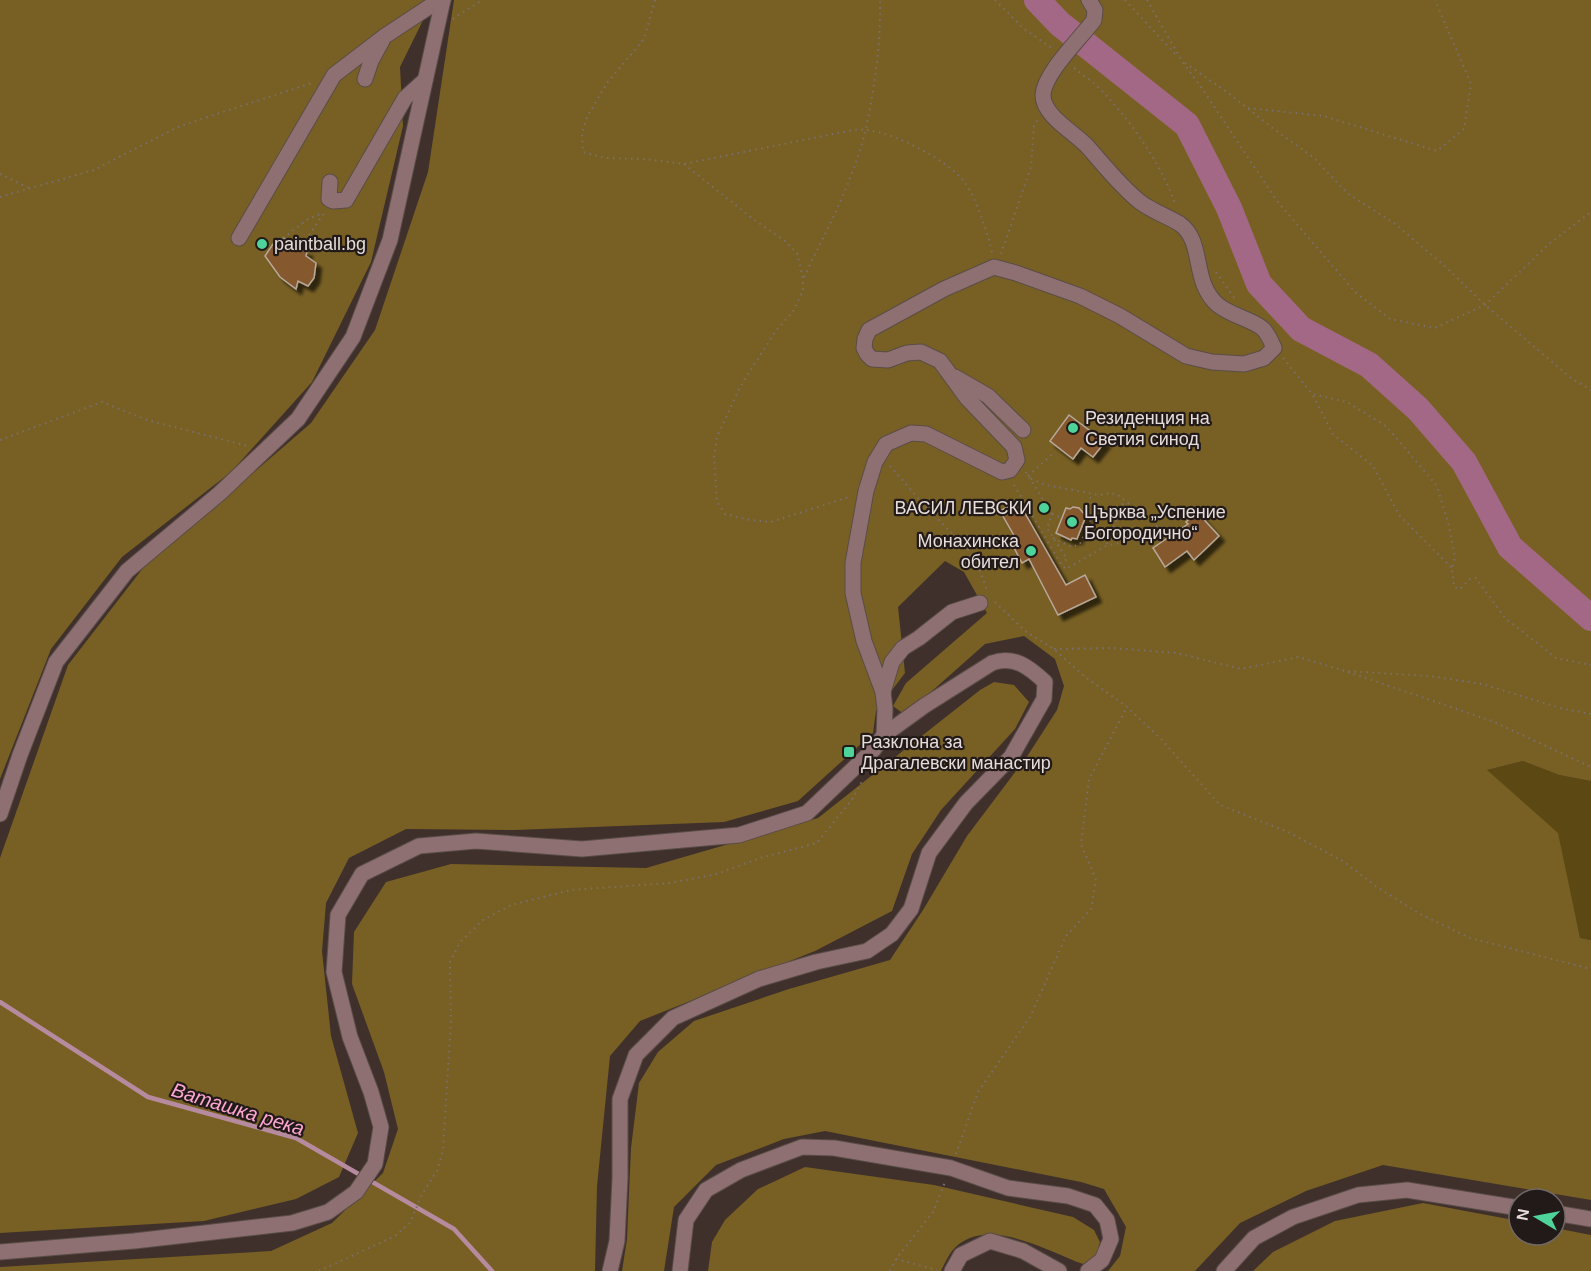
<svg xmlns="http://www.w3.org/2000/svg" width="1591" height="1271" font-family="Arial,sans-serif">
<defs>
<filter id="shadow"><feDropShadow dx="5.5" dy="5.5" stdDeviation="1.5" flood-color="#0009"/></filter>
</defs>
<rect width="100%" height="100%" fill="#3f302b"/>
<path fill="#5c4813" d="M1523,761L1559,775L1591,781V940L1580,938L1576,920L1487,770Z"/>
<g fill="#786024">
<path d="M0,0H433L400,67L403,126L371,262L312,382L231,472L122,557L51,649L0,779Z"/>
<path d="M454,0H1591V781L1559,775L1523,761L1487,770L1558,833L1580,938L1591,940V1200L1383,1165L1306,1191L1240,1223L1195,1271H1108L1120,1256L1126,1227L1104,1189L1081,1182L825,1131L784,1139L716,1165L674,1207L664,1271H622L627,1239L631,1148L639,1083L658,1052L694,1021L789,989L890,960L923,910L967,836L1028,755L1057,710L1064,686L1055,659L1024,636L985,644L905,715L893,706L906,683L987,613L964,572L945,561L898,607L905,673L876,711L873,733L798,801L724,822L515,830L406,829L349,858L326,903L322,951L331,1036L358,1133L339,1177L296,1199L204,1221L0,1233V858L68,665L143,568L311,423L375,330L428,172Z"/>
<path d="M994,682L1014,685L1029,702L1015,729L941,810L912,854L892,911L815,951L640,1021L610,1056L597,1186L595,1271H0V1267L271,1251L332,1223L383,1173L398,1129L384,1072L352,984L354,932L386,882L451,864L646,868L818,818L980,690Z"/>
<path d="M805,1167L934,1185L1073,1217L1094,1230L1100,1242L1096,1256L1083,1264C1047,1251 984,1213 952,1251C948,1256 944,1265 941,1271H708L712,1242L725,1220L758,1189Z"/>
<path d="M1423,1203L1519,1221V1235H1555V1228L1591,1235V1271H1253L1273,1252L1335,1221Z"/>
</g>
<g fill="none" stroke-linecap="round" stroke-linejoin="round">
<path stroke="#b68b9f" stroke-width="4.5" d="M0,1002L148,1097L296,1138L454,1229L492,1271"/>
<path stroke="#a26886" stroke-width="26" d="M1037,0L1060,24L1187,125L1229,208L1259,284L1301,329L1369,365L1418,409L1464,462L1510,547L1591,618"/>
</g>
<g fill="#86582d" stroke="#b6a89b" stroke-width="1.5" filter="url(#shadow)">
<path d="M283,238L295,243L299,250L307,251L306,256L316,263L314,278L308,286L298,281L296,289L280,277L265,256L273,244Z"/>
<path d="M1069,415L1105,442L1093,457L1081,448L1073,459L1050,441Z"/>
<path d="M1018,501L1066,585L1085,575L1096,597L1058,615L1029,559L1022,563L1011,542L1016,539L1000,511Z"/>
<path d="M1073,507L1079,508L1086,516L1077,539L1072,538L1071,540L1056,533L1066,508L1070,509Z"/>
<path d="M1197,512L1219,536L1194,560L1187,551L1165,567L1153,548L1188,524L1186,522Z"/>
</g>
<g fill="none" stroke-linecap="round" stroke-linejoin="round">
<g stroke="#5a4c47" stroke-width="17">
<g id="minor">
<path d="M365,79L371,61L382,41"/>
<path d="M330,182L329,199L333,201L346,200L405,98L425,80"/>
<path d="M239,238L334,75L385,36L438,1L443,0"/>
<path d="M955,377L988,396L1023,430"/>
<path d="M883,692L892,662L903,648L919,638L952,612L980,603"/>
<path d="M884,735L885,709L883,692L864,641L853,593V563L866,491L875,462L886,444L911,433L926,434L1002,472L1010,470L1017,460L1014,447L967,398L940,361L921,352L907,353L888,360L872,359L867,354L864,348L865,339L869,330L944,289L994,267L1016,273L1080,296L1120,316L1186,356L1212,362L1244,364L1264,358L1274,348C1271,341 1268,333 1262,328C1250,319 1230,315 1218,305C1191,282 1205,242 1180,224C1167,216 1152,211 1140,202C1119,185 1104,165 1087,146C1074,132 1043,116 1043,95C1044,73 1081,38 1094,20L1095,10L1089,0"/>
<path d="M0,814L20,755L56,662L127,571L220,493L298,419L353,337L390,240L443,0"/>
<path d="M1555,1213L1591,1219"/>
<path d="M0,1252L134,1241L292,1223L328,1212L356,1192L375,1164L381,1127L371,1092L350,1037L334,972L338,915L362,874L419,846L476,841L582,849L739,835L807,813L874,749L884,735L924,706L992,663C1014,655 1029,667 1045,682L1044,699L1011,757L966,803L929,853L911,909L892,934L867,951L816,962L759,979L673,1018L636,1055L620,1099V1178L617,1241L610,1271"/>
<path d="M680,1271L686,1220L706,1190L741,1170L802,1147L834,1148L951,1168L1008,1188L1068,1196L1095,1205L1107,1220L1111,1239L1102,1260L1088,1271"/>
<path d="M952,1271L961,1255L990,1241L1023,1251L1059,1271"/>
<path d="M1224,1271L1254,1238L1293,1217L1358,1195L1407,1190L1519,1208"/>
</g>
</g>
<g stroke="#7c6f6b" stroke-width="2" stroke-dasharray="1.5 4.5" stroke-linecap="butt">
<path d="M655,0L644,39L607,83L587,117L582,134L583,152L605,158L645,159L684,164L848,131C854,130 860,129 866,130C894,132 950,161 966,184C975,196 990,239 992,253"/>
<path d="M995,0L1024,29L1052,48"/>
<path d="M1125,0L1178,57"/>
<path d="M1147,0L1182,61L1203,90L1277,201L1355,292L1390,319L1435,328L1485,305L1550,243L1591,212"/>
<path d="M453,19L482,0"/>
<path d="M1185,63L1227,92L1275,130L1313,157L1347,193L1394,223L1447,268L1485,305L1571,378L1591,390"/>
<path d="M1074,68C1084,76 1095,83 1103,92C1134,125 1161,164 1176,206"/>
<path d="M1248,108L1324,116L1437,151L1464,129L1471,84L1435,0"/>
<path d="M684,164L753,219L785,241L797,253L803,279V290L794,310L775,332L740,387L717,437L714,457L717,502L725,514L750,520L771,522L849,497"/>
<path d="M0,174L31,189"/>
<path d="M0,197L94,170L180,126L312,83"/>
<path d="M283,238L308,219L323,213"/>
<path d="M299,250L324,213"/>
<path d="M1001,254L1031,167L1034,126L1038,119"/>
<path d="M1216,272L1235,299"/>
<path d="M804,277C826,232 855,177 866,128C875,86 881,43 880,0"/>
<path d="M1283,358L1312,394L1347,402L1386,426L1437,486L1449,526L1455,557L1452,568L1454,587L1460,589L1470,579L1476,578L1505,618L1556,658L1591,665"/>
<path d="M1313,396L1333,434L1373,466L1399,515L1452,568"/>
<path d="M0,440L102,402L147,420L248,446"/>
<path d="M890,466L926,507L968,550L979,568L987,590"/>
<path d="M1026,472L1052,514L1047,528L1067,559L1061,563"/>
<path d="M1028,476L1055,452"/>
<path d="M1031,479L1046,485L1099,495L1111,493L1118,495L1158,527L1173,528L1187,542"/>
<path d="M1014,485L1061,564L1066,569L1106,546L1147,536L1158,527"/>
<path d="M1052,514L1062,518"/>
<path d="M1053,538L1072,547L1080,544C1087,528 1100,510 1088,494"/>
<path d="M1107,544L1124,500"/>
<path d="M995,602L1025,631L1054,649L1084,676L1127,707L1161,739L1220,805L1288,832L1343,861L1377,887L1420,914L1470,938L1591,969"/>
<path d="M1054,649L1112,648L1177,653L1241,669L1298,657L1345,671L1430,676L1482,684L1564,709L1591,714"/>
<path d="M1348,672L1492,721L1591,767"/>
<path d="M956,1154L978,1092L1030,1017L1066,936L1091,909L1096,880L1081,844L1089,779L1127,707"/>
<path d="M896,1259L937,1270"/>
<path d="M319,1271L395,1236L410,1223L422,1194L437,1171L443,1150L451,1020L450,962L460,942L483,920L511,905L571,890L670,883L717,874L760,858L817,843L853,798L862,781"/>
<path d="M890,1271L896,1259L933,1212L945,1182"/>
</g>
<use href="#minor" stroke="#8e7072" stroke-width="15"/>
</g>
<g fill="#4ed39a" stroke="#211a18" stroke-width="2">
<circle cx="262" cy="244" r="6"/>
<circle cx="1073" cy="428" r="6"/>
<circle cx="1044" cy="508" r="6"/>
<circle cx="1072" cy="522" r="6"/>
<circle cx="1031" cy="551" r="6"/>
<rect x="843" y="746" width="12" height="12" rx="3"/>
</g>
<g text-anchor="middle" stroke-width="4.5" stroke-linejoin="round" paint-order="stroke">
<g font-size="18" fill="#e6dcd9" stroke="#211a18" text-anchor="start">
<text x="274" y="250">paintball.bg</text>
<text x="1085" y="424">Резиденция на<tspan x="1085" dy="21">Светия синод</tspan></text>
<text x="1032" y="514" text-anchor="end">ВАСИЛ ЛЕВСКИ</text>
<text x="1084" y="518">Църква „Успение<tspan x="1084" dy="21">Богородично“</tspan></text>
<text x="1019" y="547" text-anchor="end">Монахинска<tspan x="1019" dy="21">обител</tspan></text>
<text x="861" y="748">Разклона за<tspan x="861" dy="21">Драгалевски манастир</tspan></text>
</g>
<g font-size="20" font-style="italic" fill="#fca6d1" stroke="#211a18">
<text transform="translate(238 1109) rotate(17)" y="7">Ваташка река</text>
</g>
</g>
<g transform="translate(1537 1217) rotate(280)"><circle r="28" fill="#211a18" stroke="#706865" stroke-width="1.5"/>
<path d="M0-4.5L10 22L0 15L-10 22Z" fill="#4ed39a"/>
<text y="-9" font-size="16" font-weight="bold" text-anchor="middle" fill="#e6dcd9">N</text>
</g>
</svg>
